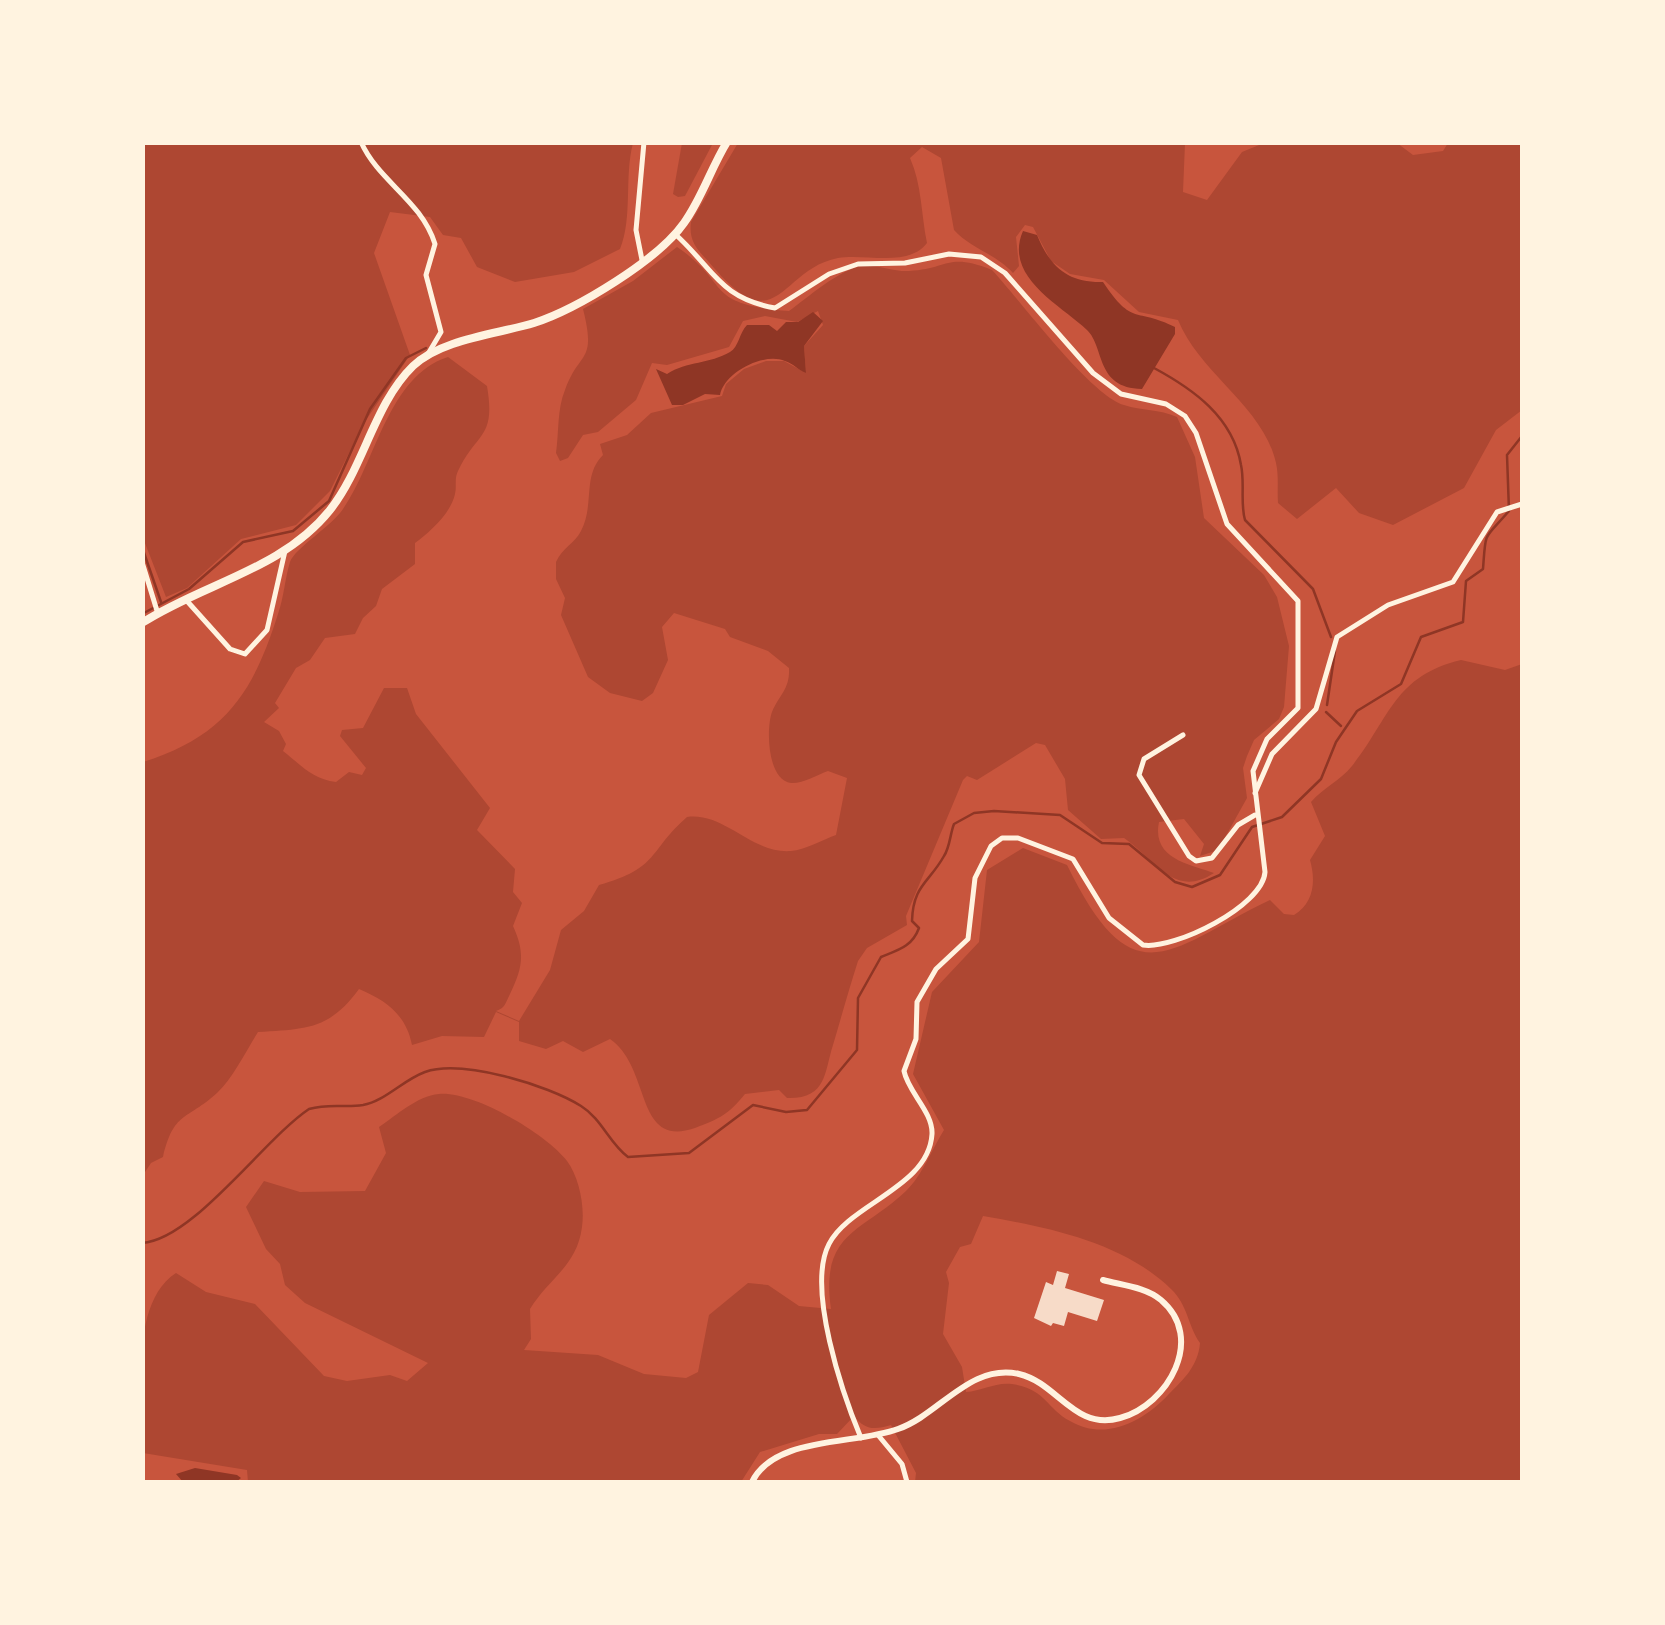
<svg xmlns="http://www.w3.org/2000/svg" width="1665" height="1625" font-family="Karla,sans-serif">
<rect width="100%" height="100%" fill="#c8553d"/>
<g fill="#ae4732" fill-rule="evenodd">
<path d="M143,143H633C624,177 633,217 620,249L574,272L515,282L477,267L461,238L443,235L430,217L390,212L374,253L410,355L364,423L330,491L296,525L241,539L187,588L166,597L143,538Z"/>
<path d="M682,143H713L685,196L678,197L673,194Z"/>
<path d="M738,143H1185L1183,192L1207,200L1242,152L1264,143H1397L1413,155L1443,151L1448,143H1522V410L1496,430L1464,488L1393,525L1359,513L1336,488L1297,519L1278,503C1277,490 1279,476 1276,463C1263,406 1200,374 1178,320L1139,312L1104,280L1070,274L1051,261L1033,227L1025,225L1016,237L1019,266L1013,273C996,254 970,248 954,230L941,158L922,147L910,158C922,185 921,214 927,243C908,268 865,253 838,258C780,269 778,342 714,268C701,252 688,245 691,222Z"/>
<path d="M677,247C733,285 702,304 789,311C807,298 840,269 862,266C877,264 894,272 909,271C949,269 947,252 992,270C1020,300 1090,395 1124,405C1142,411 1159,409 1177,417L1195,457L1204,518L1264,575L1277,597L1289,646L1284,707L1279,719L1254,740L1247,756L1243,768L1247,798L1218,850L1200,856L1204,844L1184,819L1159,822C1151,860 1193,865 1214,873C1174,899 1156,860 1124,838L1101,839L1068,810L1065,779L1045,745L1036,743L977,780L967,776L963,780L906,916L907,925L867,948L858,961C849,989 841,1018 833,1045C824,1073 827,1099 787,1098L779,1090L745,1094C729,1114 719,1119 695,1128C634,1149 652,1068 610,1039L583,1052L563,1041L546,1049L519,1041V1022L496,1012L484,1037L442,1036L412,1045C406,1014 385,1000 359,989C329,1030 306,1029 258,1032C246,1051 233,1078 217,1093C186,1121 174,1111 163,1157L151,1163L143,1175V762C225,736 253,693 278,614C284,597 285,578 290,562C295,548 332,526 343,509C376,462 388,376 448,357L487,386C496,439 477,431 458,471C454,479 457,486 455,494C451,513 430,532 415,543V564L382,589L376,606L363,618L355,634L325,638L310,660L296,668L275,703L279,708L264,722L279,731L286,744L283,751C301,765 312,779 336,782L349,772L362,775L366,768L340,736L342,730L363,728L384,688H407L416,714L490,808L477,830L515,869L513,892L522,903L513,926C526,954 522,969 510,994C505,1004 505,1008 496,1011L519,1021L550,970L561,930L584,911L599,885C660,868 648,851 687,817C725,812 751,854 791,851C805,850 822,840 836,835L847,778L828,771C817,775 802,784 791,783C767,780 766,728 772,712C780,694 790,689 789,668L768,651L730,637L725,629L674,613L662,627L668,660L653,693L642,701L610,693L588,677L561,615L565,598L556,579V562C562,548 575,543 581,531C595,504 582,476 603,455L600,444L627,435L651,413L722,396L726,384L744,369L766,361H784L806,373L804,346L823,325L818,311L797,322L765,316L743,321L729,347L667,365L652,363L636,400L598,432L583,435L568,458L560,461L556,453C559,433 557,409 565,390C579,350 597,364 583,309L633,281Z"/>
<path d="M1461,660L1505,670L1522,664V1482H915L916,1473L891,1425C874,1430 865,1430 854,1416L837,1434H819L760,1452L741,1482H248L247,1470L143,1453C143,1401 128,1304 176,1273L206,1292L255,1304L324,1376L347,1381L390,1375L407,1381L428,1363L305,1303L285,1285L280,1264L266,1249L246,1207L264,1181L300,1192L365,1191L386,1153L379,1127C397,1115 417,1096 439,1094C474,1091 546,1134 567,1161C579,1177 585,1206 582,1227C577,1266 549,1278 530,1309L531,1339L524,1350L598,1355L644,1374L686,1378L698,1372L709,1315L748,1283L768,1285L799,1306L831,1309C820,1231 862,1233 906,1191C922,1176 932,1149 944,1130L913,1074L932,992L979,942L987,870L1023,848L1067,865C1134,1002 1168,949 1270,900L1284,914L1294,915C1314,903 1316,881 1310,860L1325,836L1311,802C1324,787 1340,781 1352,766C1390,718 1394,676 1461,660ZM983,1216C1047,1227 1123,1242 1171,1289C1188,1305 1188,1326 1200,1343C1198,1366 1184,1379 1168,1395C1144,1421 1105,1442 1070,1421C1046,1408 1046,1389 1012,1384C995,1382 982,1391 966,1392L962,1367L943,1334L949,1283L946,1272L960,1247L971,1244Z"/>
</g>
<g fill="#8f3625">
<path d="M1023,231L1037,235C1050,267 1068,283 1103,282C1133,327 1135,307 1175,327V334L1142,389C1095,388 1105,347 1087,330C1061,305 1003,277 1023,231Z"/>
<path d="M813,312L823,321L804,346L806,373C798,370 794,364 785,361C763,352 724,373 720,395L705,394L683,405H672L656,369L667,374C687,361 710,364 730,352C739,347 739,333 747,325H769L777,331L786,322H798Z"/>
<path d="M195,1468L237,1475L241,1478L236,1482H183L176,1474Z"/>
</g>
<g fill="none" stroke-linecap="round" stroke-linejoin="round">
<g stroke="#8f3625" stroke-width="2.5">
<path d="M1154,368C1193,389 1233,417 1241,465C1245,483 1240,503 1245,520L1313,589L1331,637"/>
<path d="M142,547L161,602"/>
<path d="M142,614L189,589L243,542L293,531L329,501L370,409L406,358L426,348"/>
<path d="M1327,705L1335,651"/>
<path d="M1326,712L1341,726"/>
<path d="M142,1243C193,1240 264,1139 309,1109C330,1103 344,1108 363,1105C385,1101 403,1080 425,1072C462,1059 548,1085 581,1106C602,1119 609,1143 628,1157L689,1153L753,1105L786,1112L807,1110L857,1050L858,998L881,957C898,950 912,947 919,928L912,921C913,885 929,883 944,856C950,847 950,834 954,824L974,813L994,811L1060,815L1102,843L1129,844L1175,882L1192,887L1220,875L1252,827L1282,817L1321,779L1336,742L1357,711L1401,684L1421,637L1463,622L1466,581L1483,569C1486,529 1483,541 1509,511L1507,455L1522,436"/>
</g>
</g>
<path fill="#f7dbc8" d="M1057,1271L1069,1274L1065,1288L1104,1300L1097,1321L1068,1312L1064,1326L1053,1323L1051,1326L1034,1318L1046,1282L1053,1285Z"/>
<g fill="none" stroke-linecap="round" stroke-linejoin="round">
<g stroke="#fff3e0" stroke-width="5">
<path d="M361,142C379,182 421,200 435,244L426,275L441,332L428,354"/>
<path d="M675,234C714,269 719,298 775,308L829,274L858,264L905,263L949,254L981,257L1005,273L1093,373L1121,394L1166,404L1185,416L1196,433L1227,524L1298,601V708L1267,739L1253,771L1265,872C1263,906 1174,950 1143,945L1109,918L1073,859L1018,838H1002L991,846L975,878L968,939L936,969L917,1002L916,1039L904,1071C908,1092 933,1112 932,1134C929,1187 849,1204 829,1244C806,1288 843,1395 861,1438"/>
<path d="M642,260L636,230L644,142"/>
<path d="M142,562L158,614"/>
<path d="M187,601L230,649L245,654L267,630L285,551"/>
<path d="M1183,735L1144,759L1139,775L1189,856L1196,861L1212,858L1238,825L1255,815"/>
<path d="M1255,793L1272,754L1316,709L1337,637L1388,605L1453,582L1497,512L1522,504"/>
<path d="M878,1435L902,1464L907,1482"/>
</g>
<path stroke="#fff3e0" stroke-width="6" d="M752,1482C774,1436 855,1445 898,1429C939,1415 970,1363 1019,1374C1058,1383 1074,1431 1120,1418C1168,1405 1206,1338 1161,1300C1146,1287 1121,1285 1103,1280"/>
<path stroke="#fff3e0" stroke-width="8" d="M142,623C204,583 282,570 330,510C364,467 374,404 413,366C441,339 498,334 534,323C577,309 658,260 684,223C702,198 711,168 727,142"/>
</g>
<rect width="1665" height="1625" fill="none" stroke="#fff3e0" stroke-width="290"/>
</svg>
